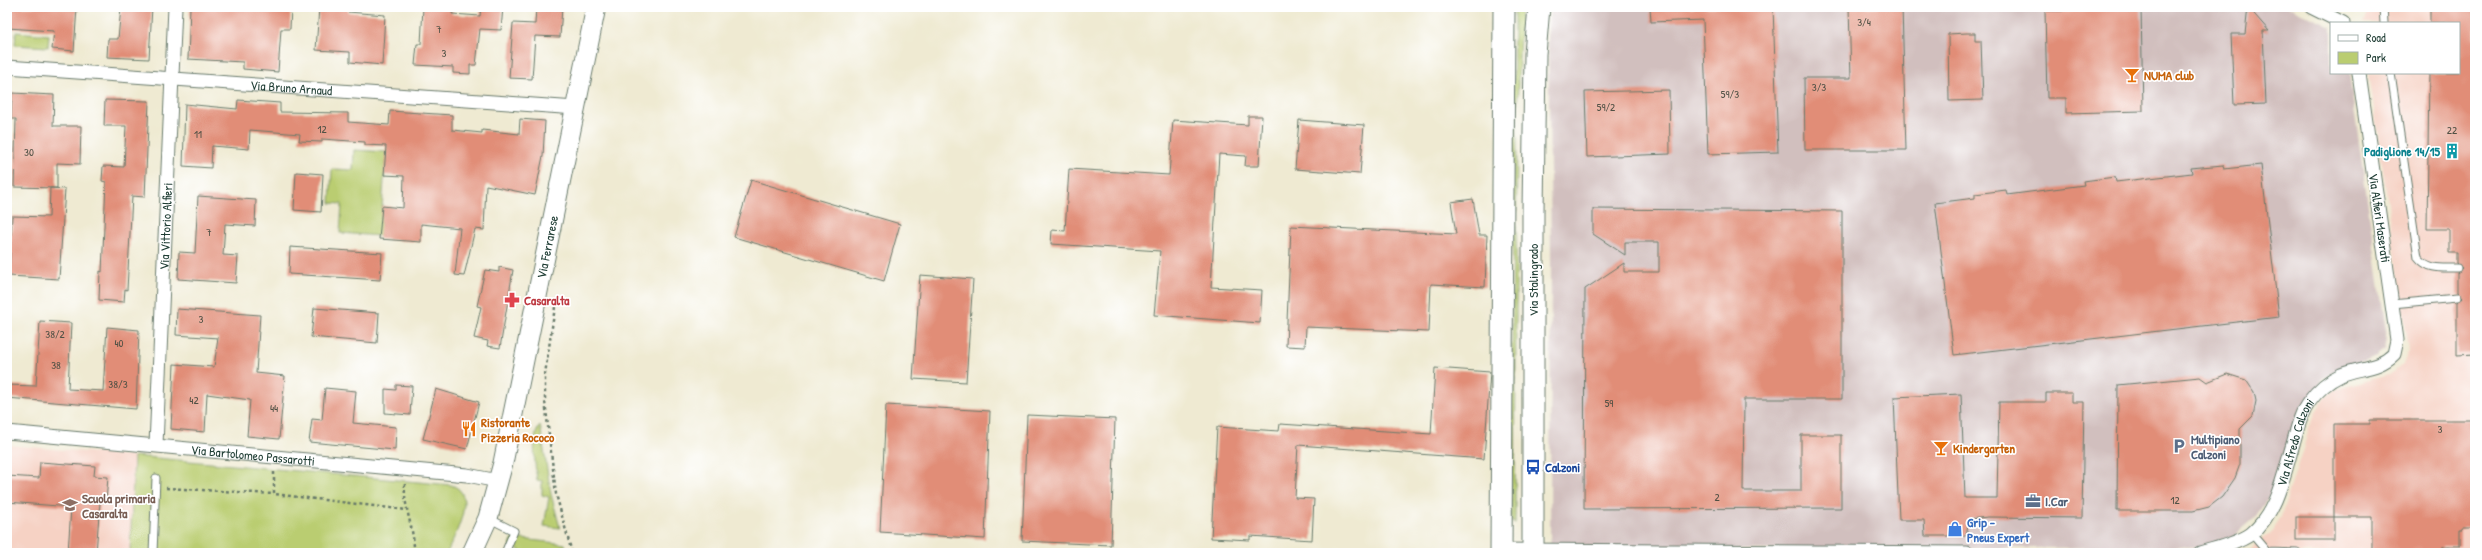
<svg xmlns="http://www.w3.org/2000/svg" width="2482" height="560" font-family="'Patrick Hand',sans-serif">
<rect width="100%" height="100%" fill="#fff"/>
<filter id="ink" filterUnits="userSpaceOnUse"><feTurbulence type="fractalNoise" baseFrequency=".025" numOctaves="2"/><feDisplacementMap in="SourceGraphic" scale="8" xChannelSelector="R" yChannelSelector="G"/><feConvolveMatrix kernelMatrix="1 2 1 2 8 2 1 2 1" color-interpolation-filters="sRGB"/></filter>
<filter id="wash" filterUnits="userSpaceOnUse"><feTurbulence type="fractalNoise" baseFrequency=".012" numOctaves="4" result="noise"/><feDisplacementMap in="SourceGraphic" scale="16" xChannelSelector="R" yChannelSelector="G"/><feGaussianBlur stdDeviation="0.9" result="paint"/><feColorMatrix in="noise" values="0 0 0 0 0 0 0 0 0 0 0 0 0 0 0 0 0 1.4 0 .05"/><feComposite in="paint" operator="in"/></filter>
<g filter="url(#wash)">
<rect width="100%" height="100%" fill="#efead2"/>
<g fill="#f6d2c4">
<path d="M2370,7H2475V553H2233L2248,550L2270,534L2281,517L2312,420L2320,404L2334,390L2391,374L2403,364L2409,350L2369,73H2459V23H2363Z"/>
<path d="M7,445L134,456L130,553H7Z"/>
</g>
<path fill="#d1bfbe" d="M1551,7H2289L2331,27V73H2349L2387,338L2385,349L2376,356L2333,372L2323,379L2273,491L2255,517L2233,536L2204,547L1550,551L1551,252L1548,23Z"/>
<g fill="#bacd71" stroke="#6c8552">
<path d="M1514,7H1521L1517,111L1515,523L1511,522Z"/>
<path d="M16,32L49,35L48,47L15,45Z"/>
<path d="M354,150L386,152L380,236L340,233L342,204L330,203L332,169L353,170Z"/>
<path d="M540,425L551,494L560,528L544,526L549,497L542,495V481L537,480C535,465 531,437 540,425Z"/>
<path d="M134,456L451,485C479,493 454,536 447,553H130Z"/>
<path d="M513,538L565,544L567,553H519L520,550L510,546Z"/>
</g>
<g id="blocks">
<g fill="#e18d77">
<path d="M7,7H77L74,51L52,49L54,31L7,28Z"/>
<path d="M121,7H152L149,59L107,57L108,39H118Z"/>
<path d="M190,7H291L290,29H281L278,72L243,69V62L188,59Z"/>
<path d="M319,7H349L348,12L385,15L382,65L350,62V52L316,50Z"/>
<path d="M423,7L453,9L452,14L480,16L481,7H503L501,30L480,29L476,65H470V74L453,73V67L415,65L417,44H421Z"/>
<path d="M536,7H562L560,37L535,36L532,79L509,78L513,23L535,24Z"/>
<path d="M1650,7H1773L1778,152L1708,154L1703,20L1651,22Z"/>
<path d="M1849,7H1902L1906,150H1805L1804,78H1851Z"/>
<path d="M2063,7H2141L2143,111L2066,113V98H2047L2045,11H2063Z"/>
<path d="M2248,7L2269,31H2263L2266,104L2234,105L2231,34H2245Z"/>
<path d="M2430,7H2475V354L2457,355V303L2462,298L2457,293V273L2462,268L2457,263V253H2449V229H2427L2429,73H2459V23H2430Z"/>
<path d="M1967,33H1975V41H1981L1983,100L1949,101L1948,34Z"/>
<path d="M1669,90L1670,154L1587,157L1585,92Z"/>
<path d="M12,93L54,95L53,126H81L80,164L57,163V188L14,187L16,119H11Z"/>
<path d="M105,100L149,101L145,197L132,196L127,290L125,289L124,302L99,300L100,271L102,272L106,182L102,181L103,166L124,167L126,126H104Z"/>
<path d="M238,100L280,103V112L348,113V122L389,125L390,111L452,115V130L482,133V130L519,134L520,119L545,121L543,156L535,195L486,185L484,230L475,229L464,276L455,275L460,228L421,224V242L379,239L382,206L403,208L404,176L384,175L386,146L365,145V142L322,139V142L299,141L300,134L250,130L249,149L212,146L211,168L183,166L185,104L237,109Z"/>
<path d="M1248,116H1262L1259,166H1245L1246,156L1219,154L1211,287L1262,290L1260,323L1154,315L1160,251L1051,244L1052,230L1065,231L1069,169L1169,175L1173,120L1248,125Z"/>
<path d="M1299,120L1364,125L1360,174L1295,169Z"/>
<path d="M2223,165L2224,169L2261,165L2279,317L1954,355L1935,203L1975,198V194L2006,190L2007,195L2084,185L2083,181L2115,177L2116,182L2192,173L2191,168Z"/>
<path d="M296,172L323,174L321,212L294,210Z"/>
<path d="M751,180L900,224L884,281L734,237Z"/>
<path d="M50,188L65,189L59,279L9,276L12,216L49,217Z"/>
<path d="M198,196L256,200L255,226L225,224L223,255L238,256L236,283L178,279L179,252L195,253Z"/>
<path d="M1473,199L1479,235H1487L1485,287L1431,284L1429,332L1306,327L1305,347L1286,346L1291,226L1456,234L1451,202Z"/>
<path d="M1593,209L1842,211V399H1744L1743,491H1801V435H1841V508L1584,509L1585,289L1624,263V272H1659V242H1625V255L1593,234Z"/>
<path d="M290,247L382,253L380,280L289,274Z"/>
<path d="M499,267L513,270L500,348L487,346L488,341L474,338L481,307L477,306L485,270L499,272Z"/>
<path d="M920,275L973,279L966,382L913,379Z"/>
<path d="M314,308L379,313L377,343L311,337Z"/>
<path d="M177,309L260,315L256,373L285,376L279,439L247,436L250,400L207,394L205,432L171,429L174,364L214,367L218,338L176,335Z"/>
<path d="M40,321L71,323L68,389L103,391L107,327L139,330L136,409L7,398V385L36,386Z"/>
<path d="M1435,368L1490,372L1484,459L1298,445L1295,498L1314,499L1312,540L1250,536V540L1211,538L1217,427L1279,431L1280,424L1431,434Z"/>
<path d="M2227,374L2246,380L2254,392L2256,401L2253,416L2240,429V464L2235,478L2222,497L2209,507L2193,511H2117L2118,385L2200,377L2207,382Z"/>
<path d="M396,385L412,386L410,415L385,413V389L396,390Z"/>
<path d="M325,388L356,391L353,423L396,427L395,450L309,442L312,419L322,420Z"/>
<path d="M436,389L479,402L467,449L423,439Z"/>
<path d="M2046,393H2072V402H2084L2082,518L1988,517L1969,519L1966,536H1925L1924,520H1899L1894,397L1961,394L1965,498H1997L1999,402H2046Z"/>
<path d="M886,405L990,411L985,539L880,532Z"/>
<path d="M1027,415L1115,419L1111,545L1022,541Z"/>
<path d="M2370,420H2475V527H2463V529H2460V546H2442V553H2372V517H2334V424H2370Z"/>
<path d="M40,462L95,466L94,476L108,477L106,502H100L96,553H68L71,507L7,502V476L39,478Z"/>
<rect x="2296" y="517" width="38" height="23"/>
</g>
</g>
</g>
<g filter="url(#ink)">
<use href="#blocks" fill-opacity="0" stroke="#687a6b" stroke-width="1"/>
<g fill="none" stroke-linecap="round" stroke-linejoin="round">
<g stroke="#687a6b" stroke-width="9">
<g id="lane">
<path d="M2383,7L2384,23"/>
<path d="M2391,73L2418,257C2428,270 2442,268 2457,268"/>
<path d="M2392,304L2457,298"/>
<path d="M488,518L514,531L505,553"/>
<path d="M2251,533L2267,552L2297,553"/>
<path d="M153,553L156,478"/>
</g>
</g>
<g stroke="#687a6b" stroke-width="15">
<g id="street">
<path d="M2311,7L2343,23"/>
<path id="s1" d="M7,67L576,108"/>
<path id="s2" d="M7,432L467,475L498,481"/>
<path id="s3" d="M156,445L175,7"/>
<path d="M1501,550L1967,553"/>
<path id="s4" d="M2200,553C2216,548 2237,544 2251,534C2277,513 2284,474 2293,444C2297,430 2300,414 2309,402C2317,391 2328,381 2341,375C2360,367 2378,370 2394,354L2397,340L2359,73"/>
</g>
</g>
<g stroke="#687a6b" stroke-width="21">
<g id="secondary">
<path id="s5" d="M472,553L488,518L503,463L596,7"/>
</g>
</g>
<g stroke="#687a6b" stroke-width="23">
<g id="primary">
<path d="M1501,553L1504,7"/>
<path d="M1533,553V212L1535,54L1539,7"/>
</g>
</g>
<g stroke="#687a6b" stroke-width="2.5" stroke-dasharray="3 3" stroke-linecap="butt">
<path d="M555,307L545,374V401L556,494L572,553"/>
<path d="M274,472V494L407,510"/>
<path d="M405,484C403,508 415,529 414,553"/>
<path d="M166,488L274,494"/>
</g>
<use href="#lane" stroke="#fff" stroke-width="7"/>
<use href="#street" stroke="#fff" stroke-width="13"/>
<use href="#secondary" stroke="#fff" stroke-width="19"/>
<use href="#primary" stroke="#fff" stroke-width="21"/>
</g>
</g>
<defs>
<g id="bar-bare" transform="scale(1.2)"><path d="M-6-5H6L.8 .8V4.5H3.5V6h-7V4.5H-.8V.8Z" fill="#e8710a" stroke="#fff" stroke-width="2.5" paint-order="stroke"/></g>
<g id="building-bare" transform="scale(1.2)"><path d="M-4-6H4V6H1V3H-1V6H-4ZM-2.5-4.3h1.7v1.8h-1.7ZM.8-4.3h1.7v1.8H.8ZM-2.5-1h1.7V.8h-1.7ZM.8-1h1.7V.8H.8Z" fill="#0f9aa8" stroke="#fff" stroke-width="2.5" paint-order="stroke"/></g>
<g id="pharmacy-bare" transform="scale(1.2)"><path d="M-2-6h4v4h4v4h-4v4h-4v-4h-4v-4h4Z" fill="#e0444e" stroke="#fff" stroke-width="2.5" paint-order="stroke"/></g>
<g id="restaurant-bare" transform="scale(1.2)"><path d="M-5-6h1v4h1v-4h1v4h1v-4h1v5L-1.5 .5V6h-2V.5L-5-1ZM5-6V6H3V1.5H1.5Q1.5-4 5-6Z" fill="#e8710a" stroke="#fff" stroke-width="2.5" paint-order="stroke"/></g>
<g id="parking-bare" transform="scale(1.2)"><path d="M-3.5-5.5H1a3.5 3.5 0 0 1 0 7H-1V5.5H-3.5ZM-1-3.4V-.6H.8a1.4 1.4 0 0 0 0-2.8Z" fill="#5c6f8a" stroke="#fff" stroke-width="2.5" paint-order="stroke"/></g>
<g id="bus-bare" transform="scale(1.2)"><path d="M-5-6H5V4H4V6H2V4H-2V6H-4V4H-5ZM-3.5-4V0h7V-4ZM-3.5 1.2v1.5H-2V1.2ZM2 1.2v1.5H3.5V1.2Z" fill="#1a4fb4" stroke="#fff" stroke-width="2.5" paint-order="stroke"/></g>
<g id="office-bare" transform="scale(1.2)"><path d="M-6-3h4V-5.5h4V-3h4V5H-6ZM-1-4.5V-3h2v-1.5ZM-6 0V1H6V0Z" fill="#5c6f8a" stroke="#fff" stroke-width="2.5" paint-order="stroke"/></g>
<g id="school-bare" transform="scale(1.2)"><path d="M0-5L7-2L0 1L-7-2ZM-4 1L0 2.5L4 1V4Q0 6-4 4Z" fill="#8d6e63" stroke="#fff" stroke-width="2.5" paint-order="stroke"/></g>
<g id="shop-bare" transform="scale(1.2)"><path d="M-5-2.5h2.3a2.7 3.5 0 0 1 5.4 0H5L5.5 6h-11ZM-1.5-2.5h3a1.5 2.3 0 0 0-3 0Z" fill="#3f7fe0" stroke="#fff" stroke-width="2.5" paint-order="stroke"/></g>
</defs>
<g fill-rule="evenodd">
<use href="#bar-bare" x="2132" y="75"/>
<use href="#building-bare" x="2452" y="151"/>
<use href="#pharmacy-bare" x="512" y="300"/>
<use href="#restaurant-bare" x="469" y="429"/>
<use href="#parking-bare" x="2179" y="446"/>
<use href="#bar-bare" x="1941" y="448"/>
<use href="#bus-bare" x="1533" y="467"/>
<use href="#office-bare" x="2033" y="501"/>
<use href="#school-bare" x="70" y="505"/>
<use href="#shop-bare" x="1955" y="529"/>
</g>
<g text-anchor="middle" stroke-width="3.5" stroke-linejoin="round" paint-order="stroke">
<g font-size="11" fill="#505145">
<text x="1864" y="26">3/4</text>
<text x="439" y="33">7</text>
<text x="444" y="57">3</text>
<text x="1819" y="91">3/3</text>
<text x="1730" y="98">59/3</text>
<text x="1606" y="111">59/2</text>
<text x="322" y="133">12</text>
<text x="2452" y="134">22</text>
<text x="198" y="138">11</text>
<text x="29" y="156">30</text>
<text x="209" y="236">7</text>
<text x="201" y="323">3</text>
<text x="55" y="338">38/2</text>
<text x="119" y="347">40</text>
<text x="56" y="369">38</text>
<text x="118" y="388">38/3</text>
<text x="194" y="404">42</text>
<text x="1609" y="407">59</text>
<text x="274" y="412">44</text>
<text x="2440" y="433">3</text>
<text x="1717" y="501">2</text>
<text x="2175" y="504">12</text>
</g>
<g font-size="13" font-weight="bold" fill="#c56008" stroke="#fff" text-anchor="start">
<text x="2144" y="80">NUMA club</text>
<text x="481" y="427">Ristorante<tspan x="481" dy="15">Pizzeria Rococo</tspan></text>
<text x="1953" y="453">Kindergarten</text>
</g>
<g font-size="13" fill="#1f3d34" stroke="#fff">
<text dy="5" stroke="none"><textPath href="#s1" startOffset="285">Via Bruno Arnaud</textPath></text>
<text transform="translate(2380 218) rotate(82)" y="5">Via Alfieri Maserati</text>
<text dy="5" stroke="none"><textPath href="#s3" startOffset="219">Via Vittorio Alfieri</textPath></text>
<text dy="5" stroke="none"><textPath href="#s5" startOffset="316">Via Ferrarese</textPath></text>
<text transform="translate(1533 280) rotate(-90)" y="5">Via Stalingrado</text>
<text dy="5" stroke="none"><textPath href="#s4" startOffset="158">Via Alfredo Calzoni</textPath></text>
<text dy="5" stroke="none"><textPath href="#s2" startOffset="247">Via Bartolomeo Passarotti</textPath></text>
</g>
<g font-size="13" font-weight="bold" fill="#0d838f" stroke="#fff" text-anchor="end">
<text x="2440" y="156">Padiglione 14/15</text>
</g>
<g font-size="13" font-weight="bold" fill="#be3a42" stroke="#fff" text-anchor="start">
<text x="524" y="305">Casaralta</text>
</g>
<g font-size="13" font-weight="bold" fill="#4e5e75" stroke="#fff" text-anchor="start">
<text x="2191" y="444">Multipiano<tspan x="2191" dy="15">Calzoni</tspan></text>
<text x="2045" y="506">I.Car</text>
</g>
<g font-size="13" font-weight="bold" fill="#164399" stroke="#fff" text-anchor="start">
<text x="1545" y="472">Calzoni</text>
</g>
<g font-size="13" font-weight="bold" fill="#785e54" stroke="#fff" text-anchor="start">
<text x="82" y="503">Scuola primaria<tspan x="82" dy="15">Casaralta</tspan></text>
</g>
<g font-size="13" font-weight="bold" fill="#366cbe" stroke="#fff" text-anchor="start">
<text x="1967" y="527">Grip -<tspan x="1967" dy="15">Pneus Expert</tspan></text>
</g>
</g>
<rect width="2482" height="560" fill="none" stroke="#fff" stroke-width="24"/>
<rect x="2330" y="22" width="130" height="52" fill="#ffffff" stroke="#a5b1ae"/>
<rect x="2338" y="35" width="20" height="6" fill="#ffffff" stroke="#a5b1ae"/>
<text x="2366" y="42" font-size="12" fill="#1f3d34">Road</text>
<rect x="2338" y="52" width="20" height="12" fill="#bacd71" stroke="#a5b1ae"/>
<text x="2366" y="62" font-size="12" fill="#1f3d34">Park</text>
</svg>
